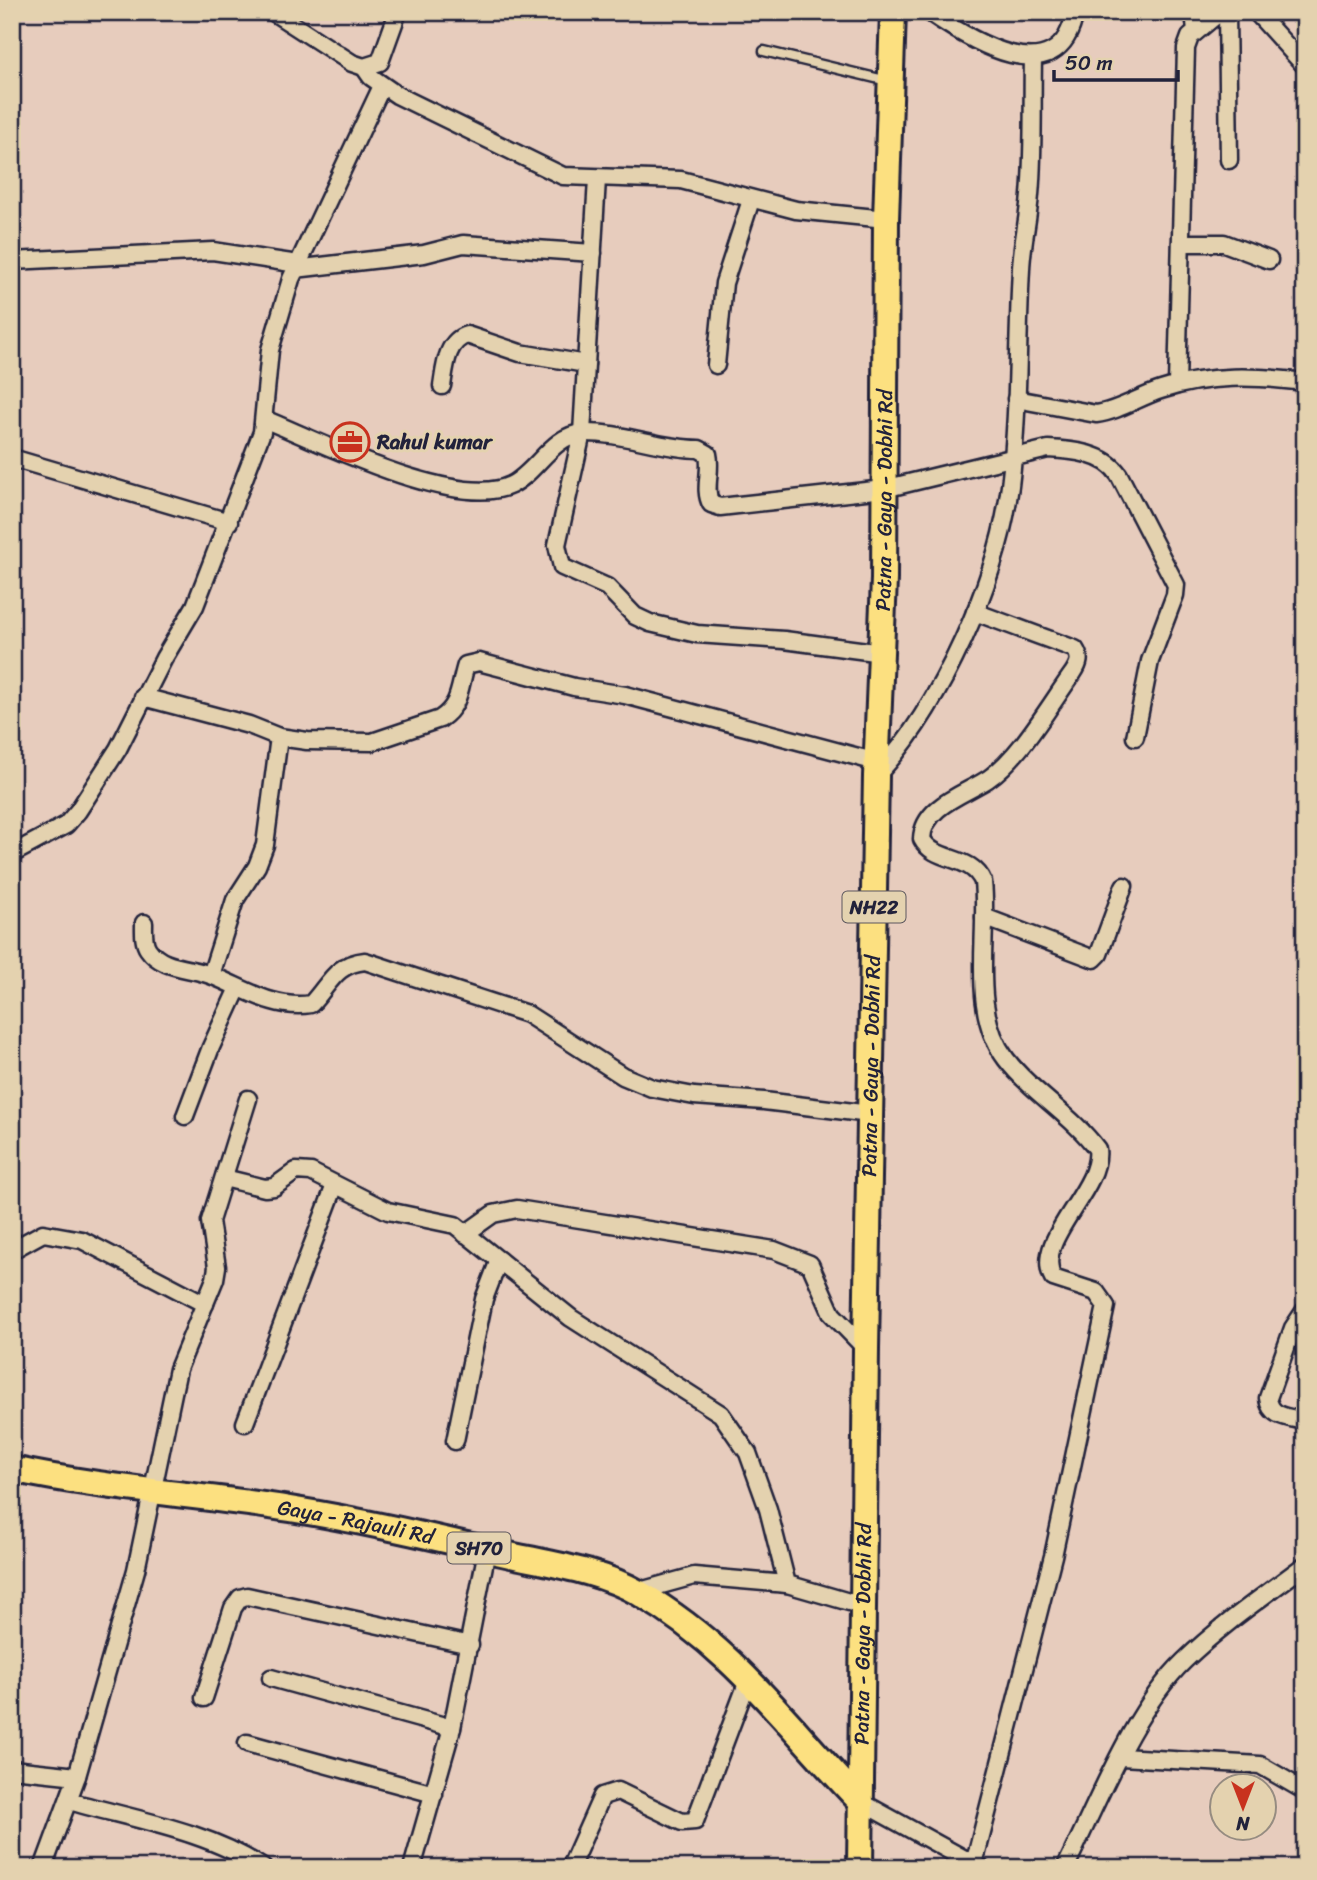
<svg xmlns="http://www.w3.org/2000/svg" width="1317" height="1880" font-family="Sriracha,sans-serif">
<rect width="100%" height="100%" fill="#e7ccbd"/>
<filter id="ink" filterUnits="userSpaceOnUse"><feTurbulence type="fractalNoise" baseFrequency=".0143" numOctaves="2"/><feDisplacementMap in="SourceGraphic" scale="14" xChannelSelector="R" yChannelSelector="G"/><feConvolveMatrix kernelMatrix="1 2 1 2 8 2 1 2 1" color-interpolation-filters="sRGB"/></filter>
<g filter="url(#ink)">
<g fill="none" stroke-linecap="round" stroke-linejoin="round">
<g stroke="#22223b" stroke-width="13">
<path id="service" d="M764,51L888,81"/>
</g>
<g stroke="#22223b" stroke-width="21">
<g id="minor">
<path d="M273,12L352,63L364,67L380,62L398,12"/>
<path d="M929,12C968,39 1060,97 1075,12"/>
<path d="M1194,12L1196,31"/>
<path d="M1227,12L1229,160"/>
<path d="M1256,12L1305,66"/>
<path d="M364,67L371,77L397,95L563,176L681,180L796,210L886,219"/>
<path d="M597,179L582,433L557,545L562,567L607,587L635,616L650,623L697,634L784,640L882,653"/>
<path d="M1181,243H1224L1269,260"/>
<path d="M12,261L213,251L298,264"/>
<path d="M295,269L424,254L463,244L593,253"/>
<path d="M716,365L724,283L751,200"/>
<path d="M1177,385L1186,48L1190,37L1220,12"/>
<path d="M442,386C445,368 446,341 467,335L520,353L586,364"/>
<path d="M1016,399L1096,414C1119,411 1139,397 1161,390C1208,374 1256,376 1305,382"/>
<path d="M264,419C318,441 457,511 511,485C537,472 552,435 583,433C622,432 661,449 699,449L708,454C712,471 703,489 711,504L720,507L884,489L1048,449C1072,450 1105,453 1119,475L1176,585L1175,595L1150,661L1135,737"/>
<path d="M12,458L229,522"/>
<path d="M143,697L249,725L279,737L307,741L372,742L440,719C461,705 459,687 466,665L479,662L574,687L625,695L877,762"/>
<path d="M876,776C941,707 998,580 1010,486C1019,414 1017,341 1021,269C1022,244 1028,220 1030,195C1034,149 1032,103 1033,57"/>
<path d="M12,854L66,825L78,811L118,749L164,658L195,606L262,432L270,350L291,279L382,86"/>
<path d="M984,917L1094,959L1099,954L1124,886"/>
<path d="M144,923C144,931 143,942 148,949C162,970 192,967 213,976C245,989 275,1010 311,1004C330,984 335,964 365,961L527,1014L623,1076L652,1088L694,1096L764,1101L870,1114"/>
<path d="M211,975L235,900L257,866L265,845L279,737"/>
<path d="M185,1116L211,1047L238,988"/>
<path d="M224,1178L265,1188L274,1187L296,1171L311,1172L388,1211L455,1225L571,1318L721,1414L748,1453L768,1509L787,1584L863,1606"/>
<path d="M465,1234L493,1214L517,1209L774,1250L810,1264L832,1314L866,1349"/>
<path d="M12,1250L43,1233L82,1240L205,1304"/>
<path d="M1305,1310L1293,1328L1268,1398C1270,1418 1289,1417 1305,1421"/>
<path d="M245,1423L335,1185"/>
<path d="M455,1441L484,1299L499,1260"/>
<path d="M636,1592L694,1576L787,1584"/>
<path d="M271,1678L452,1728"/>
<path d="M204,1698L233,1608L240,1598L247,1596L470,1645"/>
<path d="M247,1743L434,1794"/>
<path d="M1121,1757L1260,1765L1305,1791"/>
<path d="M12,1769L77,1776"/>
<path d="M69,1801C132,1819 208,1831 263,1868"/>
<path d="M861,1802L981,1868"/>
<path d="M974,1864L1053,1556L1106,1306L1096,1292L1053,1278C1032,1240 1103,1189 1097,1149C1072,1115 1032,1093 1006,1059C969,1010 989,939 983,882C972,854 934,863 922,839C923,806 965,794 988,779C1021,756 1049,706 1073,673C1079,664 1081,658 1075,649L975,612"/>
<path d="M43,1868L77,1776L136,1570L178,1369L215,1279L217,1267L210,1221L248,1099"/>
<path d="M412,1868L452,1728L487,1550"/>
<path d="M570,1868L602,1796L618,1791L682,1822L695,1821L749,1678"/>
<path d="M1065,1868C1097,1804 1133,1710 1184,1661C1221,1625 1264,1596 1305,1565"/>
</g>
</g>
<g stroke="#22223b" stroke-width="30">
<g id="primary">
<path id="s1" d="M12,1469C104,1489 197,1494 290,1509C359,1520 428,1536 497,1552C543,1563 597,1569 639,1593C734,1648 787,1726 861,1802"/>
<path id="s2" d="M860,1868L866,1349L876,776L884,579L886,219L893,12"/>
</g>
</g>
<use href="#service" stroke="#e4d2af" stroke-width="8"/>
<use href="#minor" stroke="#e4d2af" stroke-width="16"/>
<use href="#primary" stroke="#fce080" stroke-width="24"/>
</g>
</g>
<defs>
<g id="office-ring" transform="scale(2.0125)"><circle r="9.5" fill="#e4d2af" stroke="#c8321e" stroke-width="1.5"/><path d="M-6-3h4V-5.5h4V-3h4V5H-6ZM-1-4.5V-3h2v-1.5ZM-6 0V1H6V0Z" fill="#c8321e"/></g>
</defs>
<g fill-rule="evenodd">
<use href="#office-ring" x="350" y="442"/>
</g>
<g text-anchor="middle" stroke-width="6" stroke-linejoin="round" paint-order="stroke">
<g fill="#e4d2af" stroke="#5c575e" stroke-width="2">
<rect x="842.5" y="891.5" width="63" height="31" rx="5"/>
<rect x="447.5" y="1532.5" width="63" height="31" rx="5"/>
</g>
<g font-size="19" font-weight="bold" fill="#22223b">
<text x="874" y="914">NH22</text>
<text x="479" y="1555">SH70</text>
</g>
<g font-size="21" font-weight="bold" fill="#22223b" stroke="#e4d2af" text-anchor="start">
<text x="377" y="449">Rahul kumar</text>
</g>
<g font-size="21" fill="#22223b" stroke="#e4d2af">
<text dy="7" stroke="none"><textPath href="#s2" startOffset="1368">Patna - Gaya - Dobhi Rd</textPath></text>
<text dy="7" stroke="none"><textPath href="#s2" startOffset="802">Patna - Gaya - Dobhi Rd</textPath></text>
<text dy="7" stroke="none"><textPath href="#s1" startOffset="348">Gaya - Rajauli Rd</textPath></text>
<text dy="7" stroke="none"><textPath href="#s2" startOffset="234">Patna - Gaya - Dobhi Rd</textPath></text>
</g>
</g>
<rect width="1317" height="1880" fill="none" stroke="#e4d2af" stroke-width="42"/>
<rect x="21" y="21" width="1275" height="1838" fill="none" stroke="#22223b" stroke-width="2.5" filter="url(#ink)"/>
<g transform="translate(1243 1807) rotate(180)"><circle r="33" fill="#e4d2af" stroke="#968c81" stroke-width="2"/>
<path d="M0-5L12 26L0 18L-12 26Z" fill="#c8321e"/>
<text y="-10" font-size="19" font-weight="bold" text-anchor="middle" fill="#22223b">N</text>
</g>
<path d="M1054 70v10h124v-10" fill="none" stroke="#22223b" stroke-width="3.5"/>
<text x="1065" y="70" font-size="21" fill="#22223b" stroke="#e4d2af" stroke-width="5" paint-order="stroke">50 m</text>
</svg>
